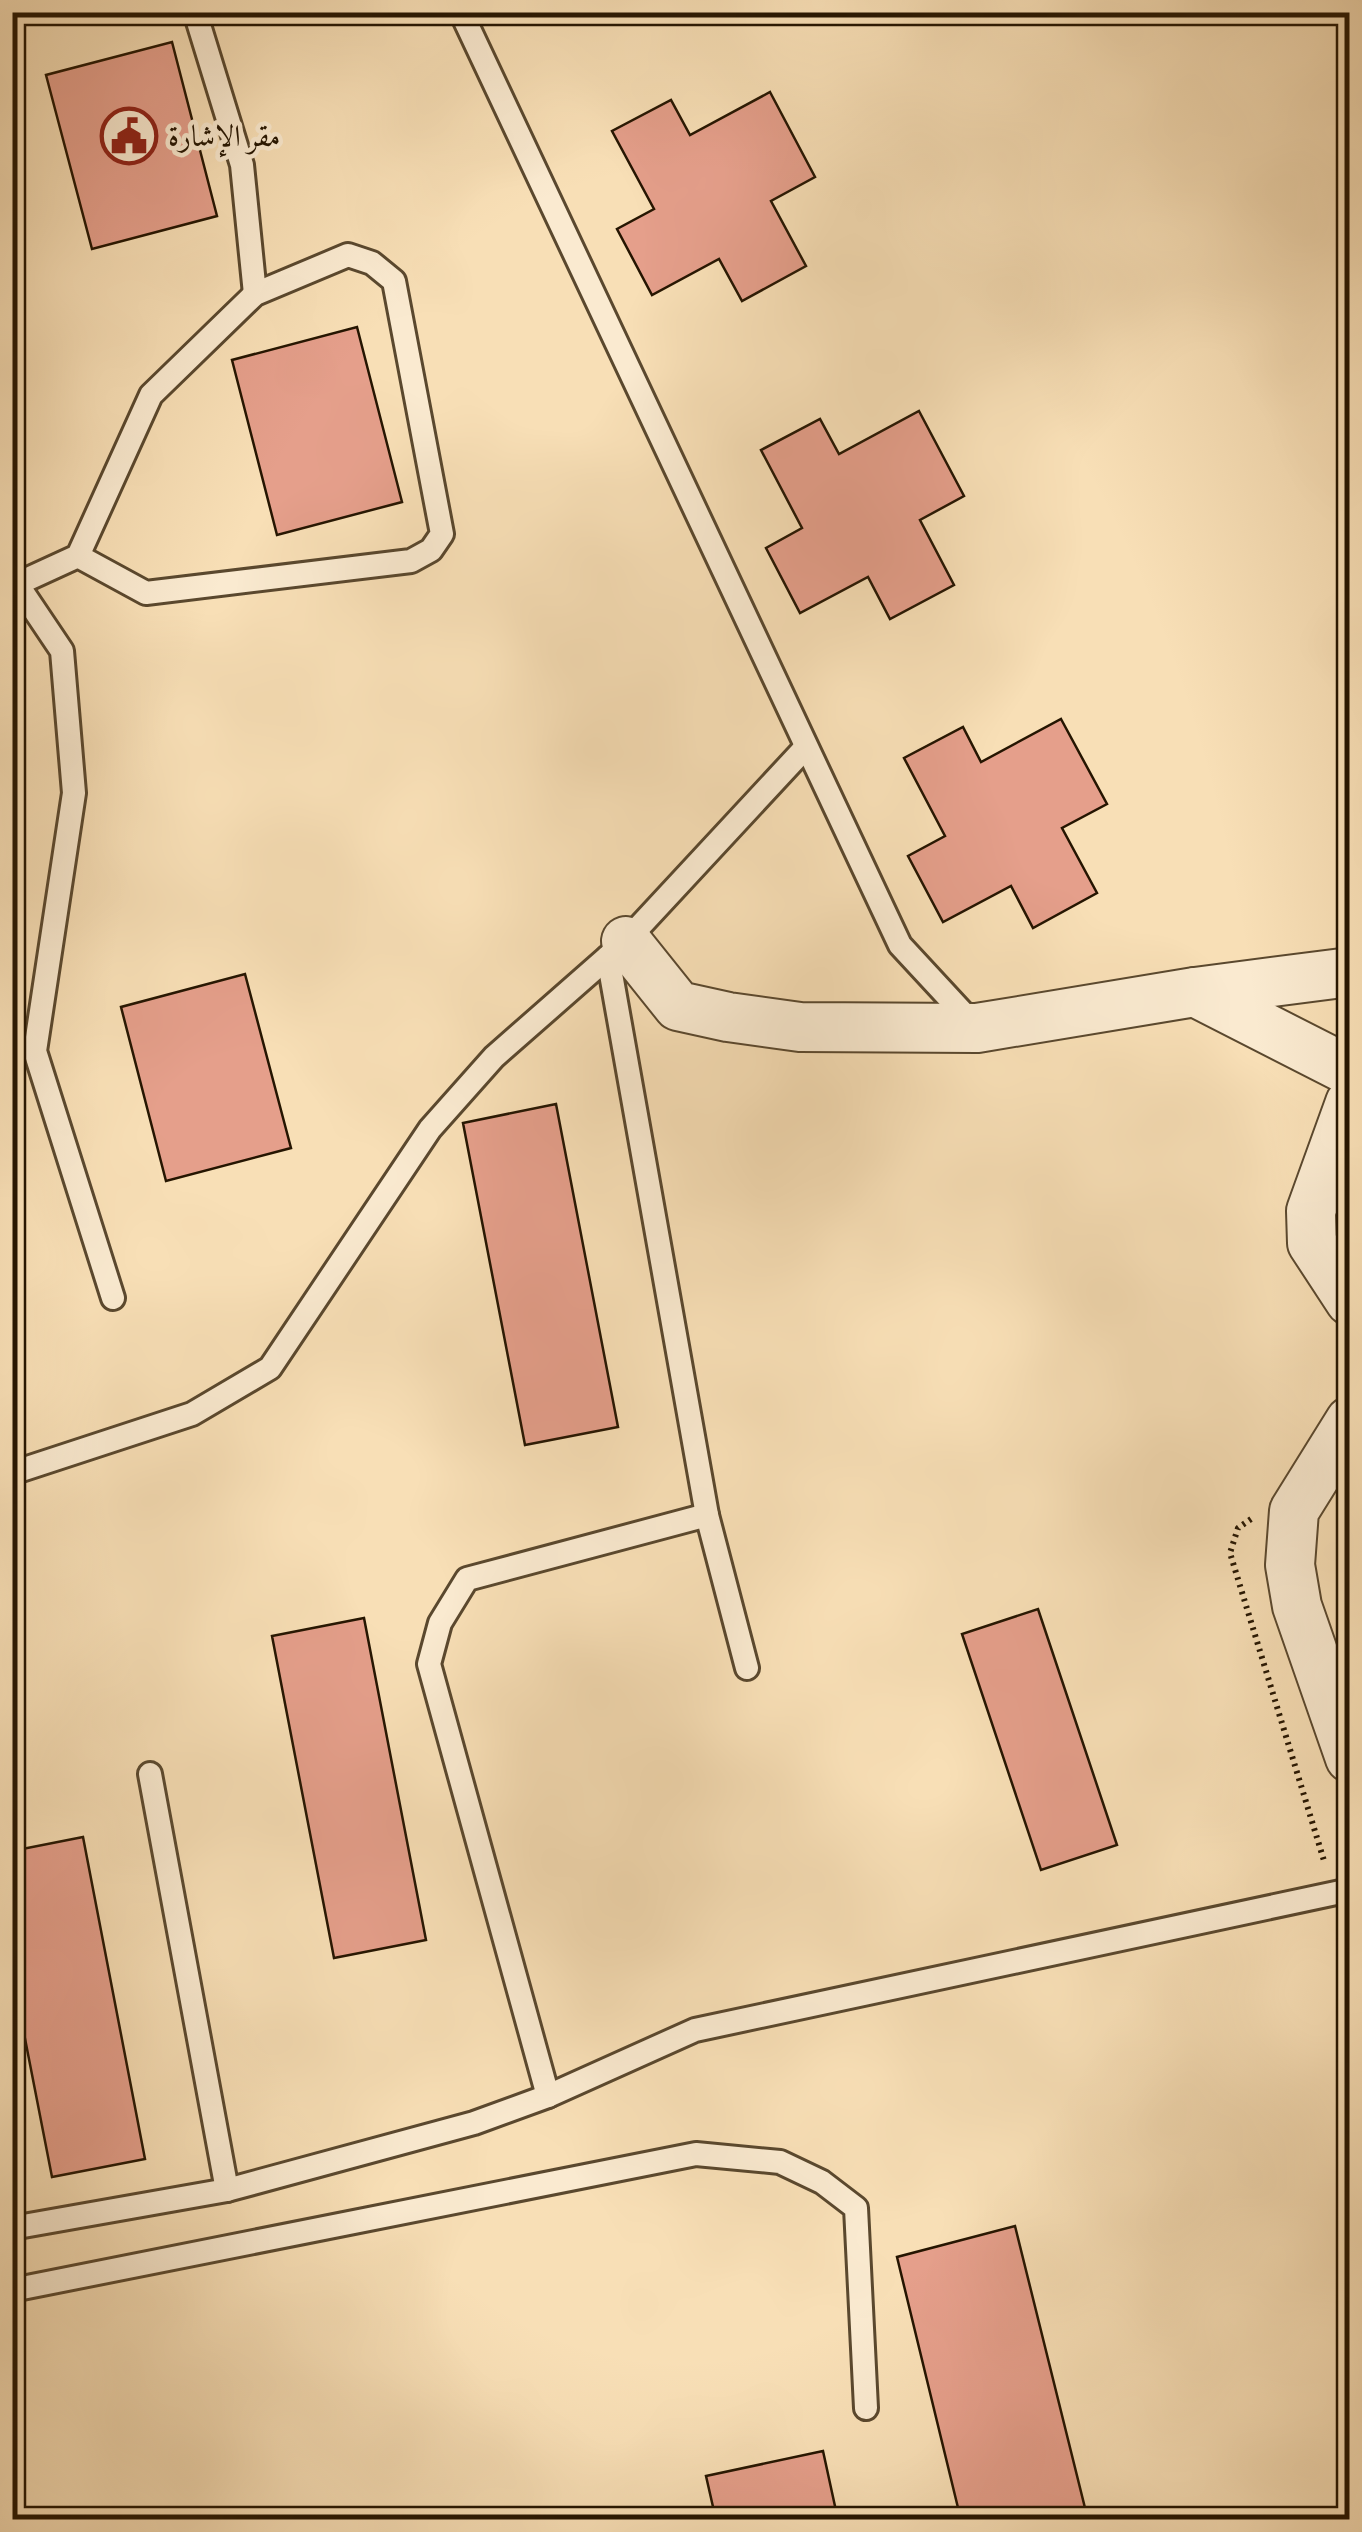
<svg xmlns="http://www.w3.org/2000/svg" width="1362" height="2532" font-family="'IM FELL DW Pica',Amiri,serif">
<rect width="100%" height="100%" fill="#f8dfb6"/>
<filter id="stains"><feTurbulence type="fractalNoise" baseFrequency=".002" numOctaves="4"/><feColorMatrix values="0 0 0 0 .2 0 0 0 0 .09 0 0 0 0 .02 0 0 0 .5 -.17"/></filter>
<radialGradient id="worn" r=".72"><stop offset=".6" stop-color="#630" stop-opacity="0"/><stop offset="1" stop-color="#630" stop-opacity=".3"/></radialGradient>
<g fill="#e59f8b" stroke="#251501" stroke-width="2.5">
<path d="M172,42L217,216L92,249L46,75Z"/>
<path d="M770,92L815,177L771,201L806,266L742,301L719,259L652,295L617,229L654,209L612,131L671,100L690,135Z"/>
<path d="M357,327L402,502L277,535L232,360Z"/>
<path d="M919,411L964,496L920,520L954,585L890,619L868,577L800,613L766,548L802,528L761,450L820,419L839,454Z"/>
<path d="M1061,719L1107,804L1062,828L1097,893L1033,928L1011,886L943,922L908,856L945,836L904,758L963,727L981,762Z"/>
<path d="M245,974L291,1148L166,1181L121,1007Z"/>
<path d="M556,1104L618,1427L525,1445L463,1123Z"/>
<path d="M1038,1609L1117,1845L1041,1870L962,1634Z"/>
<path d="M364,1618L426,1940L334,1958L272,1636Z"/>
<path d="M83,1837L145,2159L52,2177L12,1972V1851Z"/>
<path d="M1015,2226L1088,2520H961L897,2257Z"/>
<path d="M823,2451L838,2520H716L706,2476Z"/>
</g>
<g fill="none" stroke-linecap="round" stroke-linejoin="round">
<g stroke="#5a482e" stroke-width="28">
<g id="lane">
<path d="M195,12L242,165L255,294"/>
<path d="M461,12L900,945L975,1026"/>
<path d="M17,584L78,556L151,395L255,294L348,255L372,263L394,281L442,534L431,550L411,561L146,593L78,556"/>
<path d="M12,586L17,584L62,651L74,793L35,1051L113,1298"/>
<path d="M608,957L707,1515L747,1668"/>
<path d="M12,1473L192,1414L270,1368L430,1129L494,1057L626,941L806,747"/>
<path d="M150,1774L227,2190"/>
<path d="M548,2096L429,1664L440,1623L467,1579L707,1515"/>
<path d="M12,2228L227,2190L474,2123L548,2096L695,2030L1350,1890"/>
<path d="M12,2290L696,2154L780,2162L822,2182L856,2208L866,2408"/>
</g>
</g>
<g stroke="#5a482e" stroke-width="52">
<g id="street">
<path d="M626,941L678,1006L728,1017L800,1027L977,1028L1195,992L1350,1071"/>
<path d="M1195,992L1350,972"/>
<path d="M1350,1103L1311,1211L1312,1243L1350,1301"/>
<path d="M1350,1421L1294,1511L1290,1565L1297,1606L1350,1758"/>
</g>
</g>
<path stroke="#251501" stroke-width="6" stroke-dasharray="2.5 5" stroke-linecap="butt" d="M1251,1519L1238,1528L1230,1553L1325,1864"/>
<use href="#lane" stroke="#faead0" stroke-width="22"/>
<use href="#street" stroke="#faead0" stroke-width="48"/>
</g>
<defs>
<g id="civic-ring" transform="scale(2.875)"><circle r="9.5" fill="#faead0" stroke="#8f2418" stroke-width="1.5"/><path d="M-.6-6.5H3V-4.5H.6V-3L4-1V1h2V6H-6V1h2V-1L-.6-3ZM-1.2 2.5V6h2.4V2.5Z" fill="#8f2418"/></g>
</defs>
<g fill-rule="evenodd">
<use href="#civic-ring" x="129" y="136"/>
</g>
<g text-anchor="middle" stroke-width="9" stroke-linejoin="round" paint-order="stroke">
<g font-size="30" fill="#251501" stroke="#faead0" text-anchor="start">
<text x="168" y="146">مقر الإشارة</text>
</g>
</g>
<rect width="1362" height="2532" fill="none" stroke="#f8dfb6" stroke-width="50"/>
<rect x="15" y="15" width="1332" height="2502" fill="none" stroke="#251501" stroke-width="5"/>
<rect x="25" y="25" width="1312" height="2482" fill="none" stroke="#251501" stroke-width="2.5"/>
<rect width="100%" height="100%" filter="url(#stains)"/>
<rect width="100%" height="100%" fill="url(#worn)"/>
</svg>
